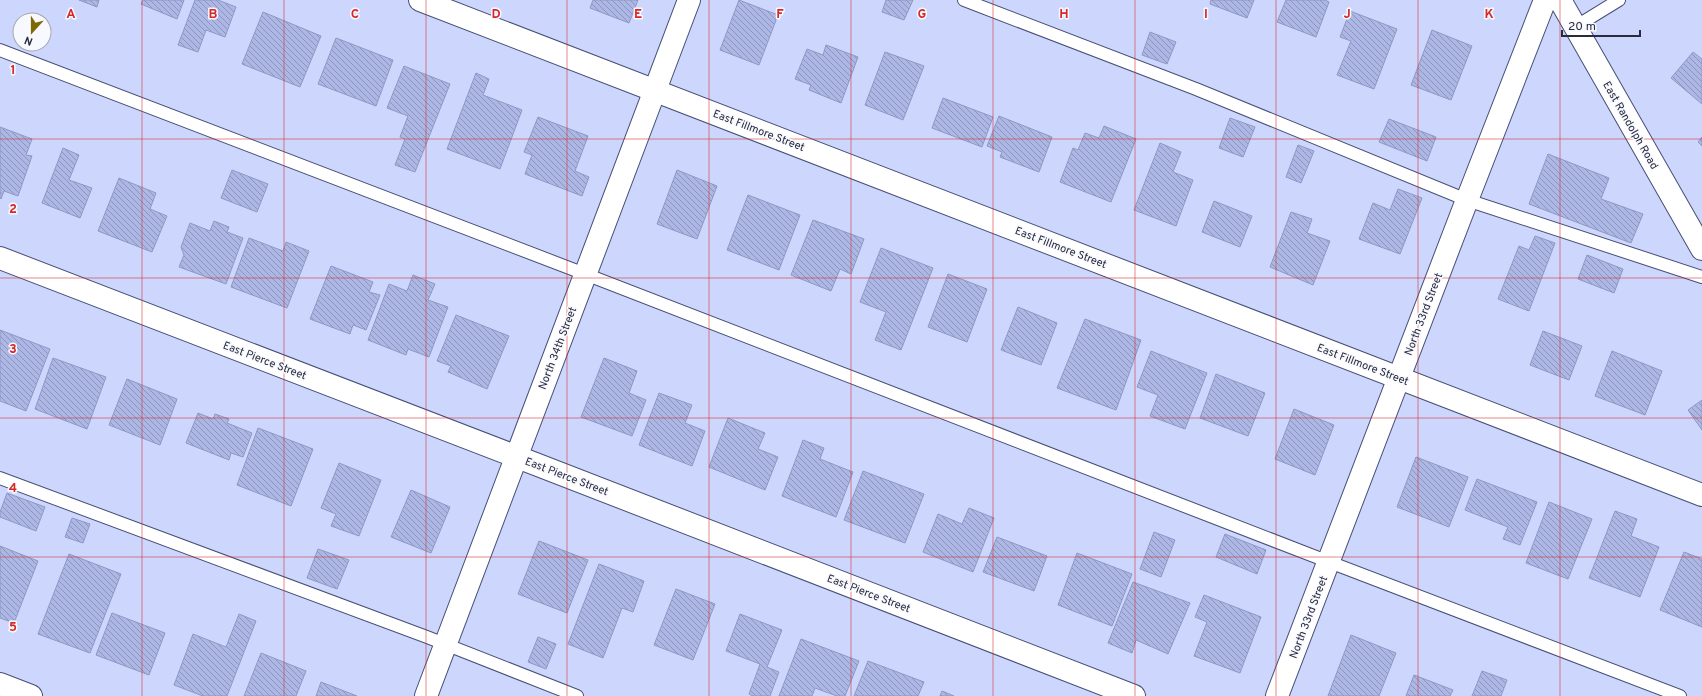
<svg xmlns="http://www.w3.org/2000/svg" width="1702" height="696" font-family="Overpass,sans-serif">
<defs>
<pattern id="building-back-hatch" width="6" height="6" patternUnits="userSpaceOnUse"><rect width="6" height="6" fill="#adb7e5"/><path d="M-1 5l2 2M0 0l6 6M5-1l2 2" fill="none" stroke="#8d95bb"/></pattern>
</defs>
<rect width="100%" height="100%" fill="#cdd6fc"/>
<g fill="url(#building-back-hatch)" stroke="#8e98c4">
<path d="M79,0H99L97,7Z"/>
<path d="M143,0H184L177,19L141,4Z"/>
<path d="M195,0H218L236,7L225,37L206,30L198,52L178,45Z"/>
<path d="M593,0H638L629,23L590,8Z"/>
<path d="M739,0L778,15L759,65L720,50Z"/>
<path d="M886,0H913L904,20L882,12Z"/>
<path d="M1211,0H1254L1247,18L1210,4Z"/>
<path d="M1286,0H1325L1329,2L1316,37L1277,22Z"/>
<path d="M1350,11L1397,29L1374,89L1337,75L1351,41L1340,37Z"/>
<path d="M263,12L321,36L300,87L242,64Z"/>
<path d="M1432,30L1472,46L1451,100L1411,85Z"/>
<path d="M1150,32L1176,42L1167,64L1142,55Z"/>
<path d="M336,38L393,60L376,106L318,84Z"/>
<path d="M826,45L858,57L841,103L809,90L811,85L795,79L807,49L823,55Z"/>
<path d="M885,52L924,66L903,120L865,105Z"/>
<path d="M1693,52L1702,59V104L1671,78Z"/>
<path d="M404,66L450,84L415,172L395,165L405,139L400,137L408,116L387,108Z"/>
<path d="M476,73L489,79L483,95L522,110L500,169L447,149Z"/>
<path d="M943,98L993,117L982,147L932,128Z"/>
<path d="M999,116L1052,137L1039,172L1000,157L1002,152L987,146Z"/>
<path d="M538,117L588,136L575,171L589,177L582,196L525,174L532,155L524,152Z"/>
<path d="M1230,118L1255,127L1243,157L1219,148Z"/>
<path d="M1389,119L1436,137L1427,161L1379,142Z"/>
<path d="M1104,126L1136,139L1111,202L1060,182L1073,148L1078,150L1085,133L1099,138Z"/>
<path d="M0,127L32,139L26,155L32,156L18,196L4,191L1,199L0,198Z"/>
<path d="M1702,137V146L1698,142Z"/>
<path d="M1160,143L1181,152L1173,172L1193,180L1176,226L1134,210Z"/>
<path d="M1298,145L1314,151L1301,183L1286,177Z"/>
<path d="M63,148L79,155L69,180L92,188L80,218L42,203Z"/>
<path d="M1548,154L1609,178L1601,199L1643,214L1631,243L1529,204Z"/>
<path d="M232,170L268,184L257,212L221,198Z"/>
<path d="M677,170L717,186L697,239L657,224Z"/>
<path d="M119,178L156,193L150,209L167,216L152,252L98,231Z"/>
<path d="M1398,189L1422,198L1400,254L1359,239L1373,203L1390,210Z"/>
<path d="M748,195L800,215L779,270L727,250Z"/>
<path d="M1214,201L1252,216L1240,247L1202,232Z"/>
<path d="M1291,212L1312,219L1307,233L1330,241L1313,285L1270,267Z"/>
<path d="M813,220L864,239L851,274L840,269L831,291L791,275Z"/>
<path d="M214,221L229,227L227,232L243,238L226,284L179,267L184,255L181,247L190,223L210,231Z"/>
<path d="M1535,236L1555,243L1529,311L1498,299L1519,246L1529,250Z"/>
<path d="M249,238L283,251L286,242L309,251L287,308L231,287Z"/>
<path d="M881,248L933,268L901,350L875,340L886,312L860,302Z"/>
<path d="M1587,255L1623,269L1614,293L1578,279Z"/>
<path d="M331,266L373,282L369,292L380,295L366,330L353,325L350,334L310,319Z"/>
<path d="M948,274L987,289L967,342L928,327Z"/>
<path d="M413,275L435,284L428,300L448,307L429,357L408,349L406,355L368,340L389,284L407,291Z"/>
<path d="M1018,307L1057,323L1041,365L1001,350Z"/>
<path d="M456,315L509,336L487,389L448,372L451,366L437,361Z"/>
<path d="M1085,319L1141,340L1116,410L1057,388Z"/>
<path d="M0,330L50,349L26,411L0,401Z"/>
<path d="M1543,331L1582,346L1569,380L1530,365Z"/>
<path d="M1151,351L1207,373L1185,429L1150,416L1158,395L1137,387Z"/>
<path d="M1612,351L1662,371L1645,415L1595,396Z"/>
<path d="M53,358L106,377L87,429L35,409Z"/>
<path d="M604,358L637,371L629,393L646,400L632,436L581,417Z"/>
<path d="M1216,374L1265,393L1248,436L1200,418Z"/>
<path d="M127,379L177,399L160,445L109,425Z"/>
<path d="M659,393L692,405L685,423L705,431L692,466L639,445Z"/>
<path d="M1702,400V430L1688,410Z"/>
<path d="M1294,409L1334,425L1315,475L1275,459Z"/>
<path d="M198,413L213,419L215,414L229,419L227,423L252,433L243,457L231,453L229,460L186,443Z"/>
<path d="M728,418L765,433L758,449L778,457L765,490L709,467Z"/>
<path d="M258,428L313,449L291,506L237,485Z"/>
<path d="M803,440L824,448L820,459L853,472L836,517L782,496Z"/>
<path d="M1416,457L1468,477L1449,527L1397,507Z"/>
<path d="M339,463L381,480L359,536L331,526L336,514L321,508Z"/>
<path d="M863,471L924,494L905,543L844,520Z"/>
<path d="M1477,479L1537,502L1520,545L1503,539L1508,527L1465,510Z"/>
<path d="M411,490L450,507L431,553L391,537Z"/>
<path d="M7,493L45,507L36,531L0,517V512Z"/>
<path d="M1549,502L1592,519L1568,579L1526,563Z"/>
<path d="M969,508L994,518L973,572L923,552L938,514L962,524Z"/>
<path d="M1615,511L1637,519L1631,536L1659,547L1640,597L1589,578Z"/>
<path d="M72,518L90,524L83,543L65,537Z"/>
<path d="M1154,532L1175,540L1161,577L1140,569Z"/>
<path d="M1225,534L1266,550L1257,574L1216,557Z"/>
<path d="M997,537L1047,556L1034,591L983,572Z"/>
<path d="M539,541L588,560L567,613L518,594Z"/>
<path d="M0,546L38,561L14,623L0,618Z"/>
<path d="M318,549L349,560L337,589L307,578Z"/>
<path d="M1684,552L1702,559V627L1660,610Z"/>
<path d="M1077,553L1132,574L1112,626L1058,605Z"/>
<path d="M69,554L121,574L90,653L38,634Z"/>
<path d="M599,564L644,581L633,612L622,608L603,658L568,644Z"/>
<path d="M1133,582L1190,603L1168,654L1136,640L1132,653L1108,643Z"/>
<path d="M676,589L715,604L693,660L654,645Z"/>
<path d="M1204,595L1261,617L1240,673L1194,656L1207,622L1195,617Z"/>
<path d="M112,613L165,633L149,675L96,655Z"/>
<path d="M239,614L256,621L227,696H203L174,685L193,634L226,647Z"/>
<path d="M740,614L782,630L767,667L779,672L770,696H753L749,694L760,664L726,651Z"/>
<path d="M1351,635L1396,653L1379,696H1328Z"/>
<path d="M538,637L556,644L546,669L528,662Z"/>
<path d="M801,639L859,661L845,696H837L815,688L812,696H779Z"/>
<path d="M261,653L306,671L296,696H244Z"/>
<path d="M868,661L924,682L918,696H854Z"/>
<path d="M1482,671L1507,680L1501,696H1472Z"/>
<path d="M1414,675L1453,690L1450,696H1406Z"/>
<path d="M321,682L357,696H316Z"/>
<path d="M942,691L954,696H940Z"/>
</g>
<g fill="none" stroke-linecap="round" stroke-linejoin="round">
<g stroke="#464f76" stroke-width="14">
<g id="lane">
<path d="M964,0L1196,89L1467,200L1702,277"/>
<path d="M1575,27L1619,0"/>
<path d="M0,50L585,274L1311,555L1680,696"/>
<path d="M0,478L427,637L577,696"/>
</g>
</g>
<g stroke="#464f76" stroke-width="24">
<g id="street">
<path d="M420,0L1702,495"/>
<path d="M1560,0L1702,249"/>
<path d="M0,258L538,465L1134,696"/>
<path d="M0,684L31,696"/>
<path d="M426,696L689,0"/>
<path d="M1277,696L1467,200L1545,0"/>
</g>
</g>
<use href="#lane" stroke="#fff" stroke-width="12"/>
<use href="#street" stroke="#fff" stroke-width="22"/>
</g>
<path fill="none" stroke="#d62828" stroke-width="1" stroke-opacity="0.55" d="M142,0V696M284,0V696M426,0V696M567,0V696M709,0V696M851,0V696M993,0V696M1135,0V696M1276,0V696M1418,0V696M1560,0V696M0,139H1702M0,278H1702M0,418H1702M0,557H1702"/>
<g text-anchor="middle" stroke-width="3" stroke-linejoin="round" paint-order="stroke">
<g font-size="11" fill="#272b3d" stroke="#f8f9fe">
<text transform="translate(1631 125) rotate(60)" y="4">East Randolph Road</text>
<text transform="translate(759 130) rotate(21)" y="4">East Fillmore Street</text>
<text transform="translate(1061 247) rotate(21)" y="4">East Fillmore Street</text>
<text transform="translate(1423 314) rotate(-69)" y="4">North 33rd Street</text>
<text transform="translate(557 348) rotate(-69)" y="4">North 34th Street</text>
<text transform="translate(265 360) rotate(21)" y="4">East Pierce Street</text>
<text transform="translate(1363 364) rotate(21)" y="4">East Fillmore Street</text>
<text transform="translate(567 476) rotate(21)" y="4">East Pierce Street</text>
<text transform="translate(869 593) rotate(21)" y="4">East Pierce Street</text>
<text transform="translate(1308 617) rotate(-69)" y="4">North 33rd Street</text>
</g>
</g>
<g font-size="13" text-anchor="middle" font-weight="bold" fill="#d62828" stroke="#f8f9fe" stroke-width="3" stroke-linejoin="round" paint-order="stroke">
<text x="71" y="18">A</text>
<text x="213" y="18">B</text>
<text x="355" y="18">C</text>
<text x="496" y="18">D</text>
<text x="638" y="18">E</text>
<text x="780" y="18">F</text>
<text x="922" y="18">G</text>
<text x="1064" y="18">H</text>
<text x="1206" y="18">I</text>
<text x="1347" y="18">J</text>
<text x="1489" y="18">K</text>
<text x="13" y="74">1</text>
<text x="13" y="213">2</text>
<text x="13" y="353">3</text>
<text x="13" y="492">4</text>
<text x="13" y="631">5</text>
</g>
<g transform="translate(32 32) rotate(201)"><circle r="19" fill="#f8f9fe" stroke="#a4a7b1"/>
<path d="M0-3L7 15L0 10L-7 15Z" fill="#7e6800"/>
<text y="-6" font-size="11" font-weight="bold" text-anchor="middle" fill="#272b3d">N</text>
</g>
<path d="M1562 30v6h78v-6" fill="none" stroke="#272b3d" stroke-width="2"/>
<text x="1568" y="30" font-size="12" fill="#272b3d" stroke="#f8f9fe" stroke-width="3" paint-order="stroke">20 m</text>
</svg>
